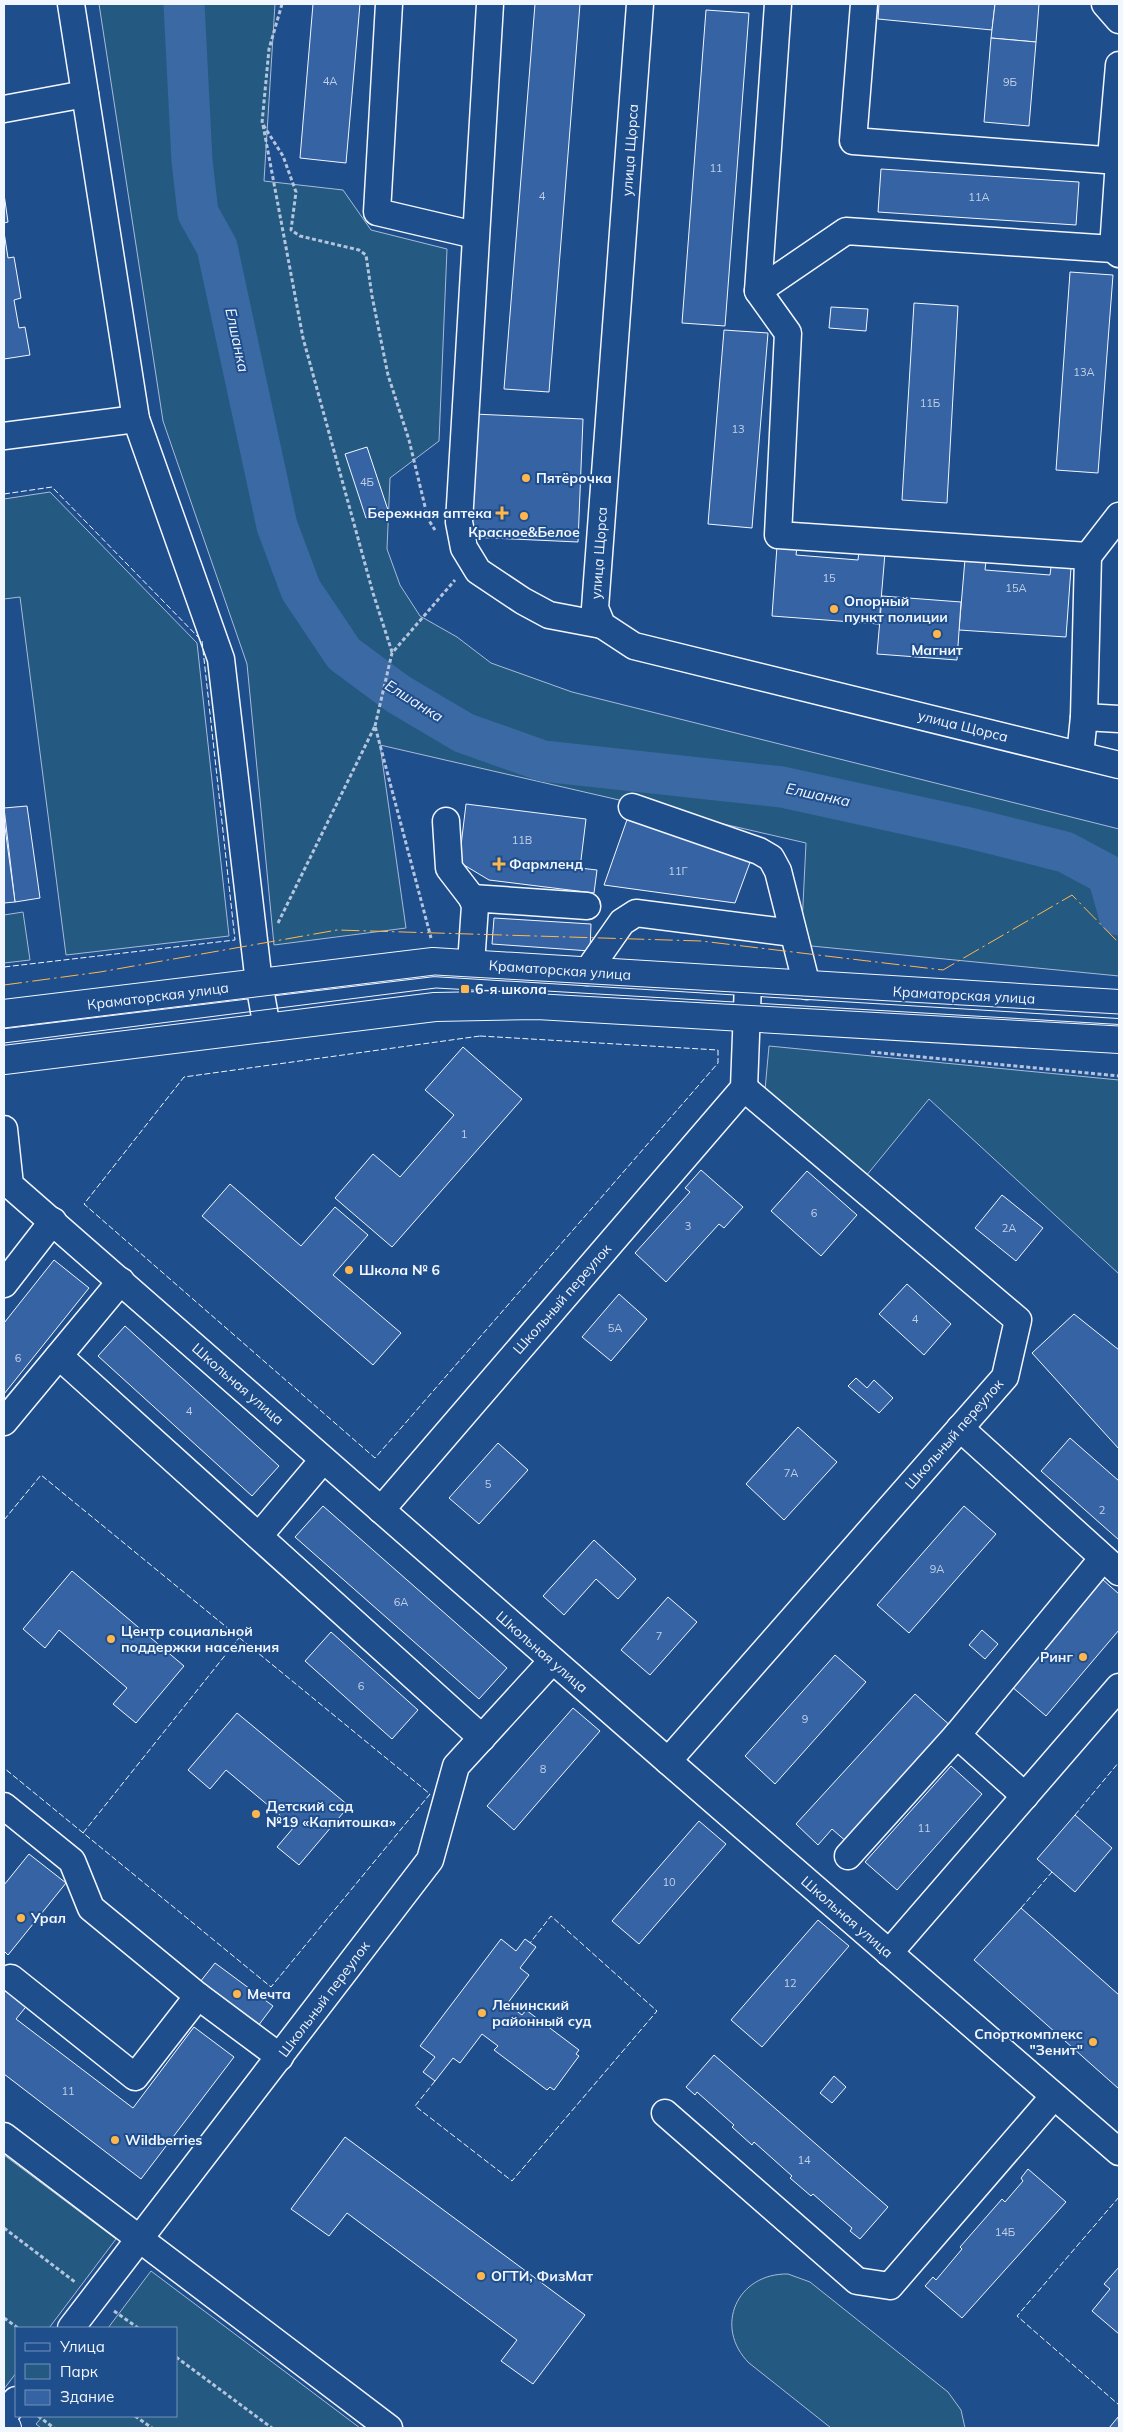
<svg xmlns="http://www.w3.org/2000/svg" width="1123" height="2432" font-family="Mulish,sans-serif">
<rect width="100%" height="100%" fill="#1f4e8c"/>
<g fill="#245a82" stroke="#a8bbd7">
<path d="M99,4H275L264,181L343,190L371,230L447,249L439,441L390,478L387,549L400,585L420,616L457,637L491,663L572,692L1119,829V976L801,945L806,843L380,745L406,928L274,945L247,664L163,421Z"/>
<path d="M50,492L197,643L229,936L66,955L20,597L4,599V499Z"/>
<path d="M23,912L30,960L4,963V915Z"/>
<path d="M769,1046L1119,1080V1274L929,1099L866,1176L765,1090Z"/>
<path d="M4,2155L116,2239L49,2328H16V2373L4,2389Z"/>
<path d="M151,2271L360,2428H41L36,2424L43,2416H176V2328H108Z"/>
<path d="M788,2274L810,2282L948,2392L961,2410L965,2428H831L749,2363C713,2327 737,2273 788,2274Z"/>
</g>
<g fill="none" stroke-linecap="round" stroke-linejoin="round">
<path stroke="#3b69a3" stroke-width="41" d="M184,4L192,161L198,213L217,247L277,526L301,590L344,654L398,694L464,733L543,761L782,787L974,829L1065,852L1108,875L1119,915"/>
</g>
<g fill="#3563a3" stroke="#f2f6ff">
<path d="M313,4H360L346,163L300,158Z"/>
<path d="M535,4H580L549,392L504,389Z"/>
<path d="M879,4H995L992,30L878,19Z"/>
<path d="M995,4H1039L1036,42L991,38Z"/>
<path d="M706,10L749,13L725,326L682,323Z"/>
<path d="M991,38L1036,42L1029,126L984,122Z"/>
<path d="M881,169L1079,182L1076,225L878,212Z"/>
<path d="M4,194L8,222L4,223Z"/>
<path d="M4,232L8,258L14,257L21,298L14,300L19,328L25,327L30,355L4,359Z"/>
<path d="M1070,272L1113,275L1098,473L1056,470Z"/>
<path d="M914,303L958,306L947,503L902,500Z"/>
<path d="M831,307L868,309L866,331L829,328Z"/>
<path d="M724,330L768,333L752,528L708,524Z"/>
<path d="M474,414L583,419L578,542L469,537Z"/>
<path d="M367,447L388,510L366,518L345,454Z"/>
<path d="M777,546L797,548L796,555L858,560L859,551L885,553L879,624L772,616Z"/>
<path d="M965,559L986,561L985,570L1050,575L1051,567L1071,568L1066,637L959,630Z"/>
<path d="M882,596L961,602L957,660L877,654Z"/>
<path d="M466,804L586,819L580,868L597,870L594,893L489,880L459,862Z"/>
<path d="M27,806L40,898L15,902L4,808Z"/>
<path d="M629,814L752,857L735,903L604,885Z"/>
<path d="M4,820L15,902L4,903Z"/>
<path d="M494,918L591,924L590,951L492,944Z"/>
<path d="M463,1047L522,1099L392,1247L335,1198L373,1154L400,1177L454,1115L425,1090Z"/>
<path d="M701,1170L743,1207L724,1228L719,1224L666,1282L635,1253L690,1192L685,1188Z"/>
<path d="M807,1171L857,1215L821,1256L771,1211Z"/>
<path d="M230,1184L301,1246L335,1207L368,1235L333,1275L401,1333L373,1365L202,1216Z"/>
<path d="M1002,1195L1043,1228L1016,1261L975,1228Z"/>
<path d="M54,1260L89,1288L4,1394V1323Z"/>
<path d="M907,1284L951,1324L924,1355L879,1314Z"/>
<path d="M619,1294L647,1319L611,1361L582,1337Z"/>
<path d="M1074,1314L1119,1350V1449L1032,1353Z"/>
<path d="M125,1326L279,1466L252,1496L98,1356Z"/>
<path d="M856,1378L867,1388L874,1380L893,1398L879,1413L848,1386Z"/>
<path d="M798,1427L837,1462L784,1520L746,1484Z"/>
<path d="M1070,1438L1119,1481V1540L1041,1471Z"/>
<path d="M498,1443L528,1470L479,1524L449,1498Z"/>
<path d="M323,1506L507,1668L479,1699L295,1537Z"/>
<path d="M964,1506L996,1534L909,1633L877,1605Z"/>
<path d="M594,1540L636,1579L618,1599L596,1579L564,1615L543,1596Z"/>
<path d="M72,1571L184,1666L136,1723L113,1704L127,1688L59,1630L45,1648L23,1629Z"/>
<path d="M1102,1579L1119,1594V1630L1046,1716L1011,1686Z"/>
<path d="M668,1597L697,1622L650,1675L621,1650Z"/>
<path d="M982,1630L998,1644L985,1659L969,1645Z"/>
<path d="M331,1632L418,1710L392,1739L305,1661Z"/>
<path d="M835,1655L866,1682L775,1784L745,1756Z"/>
<path d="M915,1694L953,1728L848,1843L832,1829L818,1845L796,1824Z"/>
<path d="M573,1708L600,1731L514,1830L487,1806Z"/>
<path d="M237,1713L349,1806L299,1865L277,1847L294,1827L226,1770L210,1789L188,1770Z"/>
<path d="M951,1766L982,1794L897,1890L865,1862Z"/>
<path d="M1075,1815L1112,1848L1075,1892L1037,1859Z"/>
<path d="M699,1821L726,1844L639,1944L612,1921Z"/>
<path d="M29,1854L66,1883L8,1955L4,1951V1885Z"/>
<path d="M1021,1908L1119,1995V2089L974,1960Z"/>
<path d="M818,1920L849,1946L762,2047L731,2020Z"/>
<path d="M501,1939L516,1951L525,1939L536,1947L520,1968L529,1975L507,2004L522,2015L526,2010L579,2050L576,2054L579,2056L554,2090L550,2087L547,2090L494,2050L498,2046L482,2034L460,2063L453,2058L435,2081L423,2072L435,2057L420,2046Z"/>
<path d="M215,1963L273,2006L258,2026L200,1982Z"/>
<path d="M4,1984L29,2003L16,2019L133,2108L194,2027L234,2057L141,2179L4,2074Z"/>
<path d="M714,2055L888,2207L860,2239L850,2231L852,2228L813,2194L811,2196L790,2178L792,2176L754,2142L752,2145L732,2127L734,2125L697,2092L695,2095L686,2087Z"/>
<path d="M834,2076L846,2087L832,2103L820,2093Z"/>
<path d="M345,2137L585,2315L533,2384L501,2361L517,2340L347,2213L329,2236L291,2209Z"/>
<path d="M1028,2169L1066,2202L962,2318L925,2286L933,2277L936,2280L962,2249L960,2247L1002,2199L1005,2202L1023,2181L1021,2178Z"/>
<path d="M1119,2267V2334L1092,2311L1110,2289L1104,2284Z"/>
<path d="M1118,2417L1119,2428H1109Z"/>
</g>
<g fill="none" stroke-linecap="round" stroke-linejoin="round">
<g stroke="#f2f6ff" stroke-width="29">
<g id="minor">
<path d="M71,4L136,419L221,659L259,983L267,1028"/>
<path d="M389,4L377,212L475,235"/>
<path d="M490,4L459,522L464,548L478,571L523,601L549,615L602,625"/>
<path d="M640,4L595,608L602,625L634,646L1119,765"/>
<path d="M778,4L758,291L788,333L778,535L1088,556L1119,516"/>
<path d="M864,4L853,141L1118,161L1112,146L1119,65"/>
<path d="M1105,4L1119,20"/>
<path d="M4,109L85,94"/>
<path d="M1113,249L1119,161"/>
<path d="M758,291L846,231L1113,249L1119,254"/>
<path d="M4,436L136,419"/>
<path d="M1084,717L1119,719"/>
<path d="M1080,755L1084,717L1088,556"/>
<path d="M632,807L759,851L771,858L778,871L807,986"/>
<path d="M446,821L449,868L472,898"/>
<path d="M471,964L475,906L472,898L587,906"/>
<path d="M587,972L622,922L636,913L793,933"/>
<path d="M4,1129L10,1185L668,1761L1119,2152"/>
<path d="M4,1284L53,1221"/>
<path d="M59,1356L482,1738"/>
<path d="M4,1422L121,1281"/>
<path d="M960,1428L1119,1572"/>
<path d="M381,1510L744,1088L748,983"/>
<path d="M259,1536L323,1460"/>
<path d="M957,1735L1025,1796"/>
<path d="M668,1761L1005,1377L1018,1320L744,1088"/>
<path d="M4,1806L72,1861L91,1908L198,1996L135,2077L11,1978"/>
<path d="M848,1856L957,1735L1103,1558"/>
<path d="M889,1953L1119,1687"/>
<path d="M198,1996L280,2057"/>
<path d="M665,2113L857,2281L890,2286L1054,2096"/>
<path d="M4,2136L389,2428"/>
<path d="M71,2328L430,1860L456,1766L552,1661"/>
<path d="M4,2416L16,2400"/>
</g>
</g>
<g stroke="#f2f6ff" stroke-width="30">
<g id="major">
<path d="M4,1014L433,962L1119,1004"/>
<path d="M4,1060L435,1007L537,1005L1119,1039"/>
<path d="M4,2426L7,2428"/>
</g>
</g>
<g stroke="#b3c4dc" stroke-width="3" stroke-dasharray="4 2.5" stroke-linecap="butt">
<path d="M282,4L269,49L262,123L283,156L296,192L291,230L300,236L359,250L366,255L372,296L388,375L409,440L428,519L435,530"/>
<path d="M263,125L303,338L373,593L392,652"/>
<path d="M375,726L392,653L455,580"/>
<path d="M278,923L375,726L431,938"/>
<path d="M871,1052L1119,1076"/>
<path d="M4,2228L75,2282"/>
<path d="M114,2311L138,2328"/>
<path d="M4,2318L18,2328"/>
<path d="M176,2357L272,2428"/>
<path d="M38,2416L54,2428"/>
<path d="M135,2416L152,2428"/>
</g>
<use href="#minor" stroke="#1f4e8c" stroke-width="26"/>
<use href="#major" stroke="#1f4e8c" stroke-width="28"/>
<g stroke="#f2f6ff" stroke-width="1">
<path d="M4,1028L435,975L1119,1014"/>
<path d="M4,1043L436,988L1119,1026"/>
</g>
<g stroke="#f2f6ff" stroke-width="1" stroke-dasharray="6 2.5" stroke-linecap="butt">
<path d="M4,494L52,487L202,641L235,940L4,967"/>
<path d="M480,1036L718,1050V1063L375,1458L84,1204L184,1077Z"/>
<path d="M4,1520L41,1475L430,1794L271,1987L4,1768"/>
<path d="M1075,1815L1119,1762"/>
<path d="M83,1833L239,1638"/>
<path d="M1021,1908L1052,1872"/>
<path d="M435,2081L415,2106L512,2181L657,2011L551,1916L530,1943"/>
<path d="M1119,2197L1017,2316L1119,2405"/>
</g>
<path stroke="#ffb74d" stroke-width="1" stroke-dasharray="18 4 2.5 4" stroke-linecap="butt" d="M4,985L100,972L337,930L701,941L943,970L1072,895L1119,943"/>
</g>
<g fill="#ffb74d" stroke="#1f4e8c" stroke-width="2">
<circle cx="526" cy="478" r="5"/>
<path d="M499.5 505.5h5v5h5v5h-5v5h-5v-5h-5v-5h5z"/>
<circle cx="524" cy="516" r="5"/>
<circle cx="834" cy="609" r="5"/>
<circle cx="937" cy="634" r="5"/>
<path d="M496.5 856.5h5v5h5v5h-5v5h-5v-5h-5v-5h5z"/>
<rect x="460" y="984" width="10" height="10" rx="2.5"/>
<circle cx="349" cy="1270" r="5"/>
<circle cx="111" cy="1639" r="5"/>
<circle cx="1083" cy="1657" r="5"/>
<circle cx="256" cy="1814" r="5"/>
<circle cx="21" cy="1918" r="5"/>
<circle cx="237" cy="1994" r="5"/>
<circle cx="482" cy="2013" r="5"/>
<circle cx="1093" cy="2042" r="5"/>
<circle cx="115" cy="2140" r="5"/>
<circle cx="481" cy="2276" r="5"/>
</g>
<g text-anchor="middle" stroke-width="4" stroke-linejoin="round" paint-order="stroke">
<g font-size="11" fill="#c3d1e8">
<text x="330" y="85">4А</text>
<text x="1010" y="86">9Б</text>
<text x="716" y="172">11</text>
<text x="542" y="200">4</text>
<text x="979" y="201">11А</text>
<text x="1084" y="376">13А</text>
<text x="930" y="407">11Б</text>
<text x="738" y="433">13</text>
<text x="367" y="486">4Б</text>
<text x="829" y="582">15</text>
<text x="1016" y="592">15А</text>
<text x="522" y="844">11В</text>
<text x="678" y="875">11Г</text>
<text x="464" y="1138">1</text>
<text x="814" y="1217">6</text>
<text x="688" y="1230">3</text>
<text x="1009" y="1232">2А</text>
<text x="915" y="1323">4</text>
<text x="615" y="1332">5А</text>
<text x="18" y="1362">6</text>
<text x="189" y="1415">4</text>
<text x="791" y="1477">7А</text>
<text x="488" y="1488">5</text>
<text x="1102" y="1514">2</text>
<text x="937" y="1573">9А</text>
<text x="401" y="1606">6А</text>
<text x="659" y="1640">7</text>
<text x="361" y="1690">6</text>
<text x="805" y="1723">9</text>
<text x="543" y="1773">8</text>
<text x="924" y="1832">11</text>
<text x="669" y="1886">10</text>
<text x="790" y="1987">12</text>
<text x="68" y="2095">11</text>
<text x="804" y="2164">14</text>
<text x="1005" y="2236">14Б</text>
</g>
<g font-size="14" fill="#f2f6ff" stroke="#1f4e8c">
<text transform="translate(630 150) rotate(-86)" y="5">улица Щорса</text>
<text transform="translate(599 553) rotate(-86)" y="5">улица Щорса</text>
<text transform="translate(963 726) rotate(14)" y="5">улица Щорса</text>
<text transform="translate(560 970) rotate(4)" y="5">Краматорская улица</text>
<text transform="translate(964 995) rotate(3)" y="5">Краматорская улица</text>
<text transform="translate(158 996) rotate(-7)" y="5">Краматорская улица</text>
<text transform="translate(562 1299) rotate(-49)" y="5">Школьный переулок</text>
<text transform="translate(238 1384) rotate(41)" y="5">Школьная улица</text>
<text transform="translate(954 1434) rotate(-49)" y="5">Школьный переулок</text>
<text transform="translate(542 1652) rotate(41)" y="5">Школьная улица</text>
<text transform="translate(847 1917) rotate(41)" y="5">Школьная улица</text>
<text transform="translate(324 1999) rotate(-53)" y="5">Школьный переулок</text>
</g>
<g font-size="14" font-weight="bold" fill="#f2f6ff" stroke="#1f4e8c" text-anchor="start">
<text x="536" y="483">Пятёрочка</text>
<text x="492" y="518" text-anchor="end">Бережная аптека</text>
<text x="524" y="537" text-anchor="middle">Красное&amp;Белое</text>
<text x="844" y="606">Опорный<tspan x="844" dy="16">пункт полиции</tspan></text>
<text x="937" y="655" text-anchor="middle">Магнит</text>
<text x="509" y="869">Фармленд</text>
<text x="475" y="994">6-я школа</text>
<text x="359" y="1275">Школа № 6</text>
<text x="121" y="1636">Центр социальной<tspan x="121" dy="16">поддержки населения</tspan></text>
<text x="1073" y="1662" text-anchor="end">Ринг</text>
<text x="266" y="1811">Детский сад<tspan x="266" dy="16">№19 «Капитошка»</tspan></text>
<text x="31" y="1923">Урал</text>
<text x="247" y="1999">Мечта</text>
<text x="492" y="2010">Ленинский<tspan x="492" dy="16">районный суд</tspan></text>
<text x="1083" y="2039" text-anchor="end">Спорткомплекс<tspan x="1083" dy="16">"Зенит"</tspan></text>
<text x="125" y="2145">Wildberries</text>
<text x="491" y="2281">ОГТИ, ФизМат</text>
</g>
<g font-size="15" font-style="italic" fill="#f2f6ff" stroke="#1f4e8c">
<text transform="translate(237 340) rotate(78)" y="5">Елшанка</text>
<text transform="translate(414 701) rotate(32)" y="5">Елшанка</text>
<text transform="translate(818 795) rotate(12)" y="5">Елшанка</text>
</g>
</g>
<rect width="1123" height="2432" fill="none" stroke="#f2f6ff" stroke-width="10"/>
<rect x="15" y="2327" width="162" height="90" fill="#1f4e8c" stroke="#7391ba"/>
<rect x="25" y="2343" width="25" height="8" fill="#1f4e8c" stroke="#7391ba"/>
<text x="60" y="2352" font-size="15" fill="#f2f6ff">Улица</text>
<rect x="25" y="2364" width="25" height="15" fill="#245a82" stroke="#7391ba"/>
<text x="60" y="2377" font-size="15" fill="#f2f6ff">Парк</text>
<rect x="25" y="2390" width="25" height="15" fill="#3563a3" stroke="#7391ba"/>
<text x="60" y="2402" font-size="15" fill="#f2f6ff">Здание</text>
</svg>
